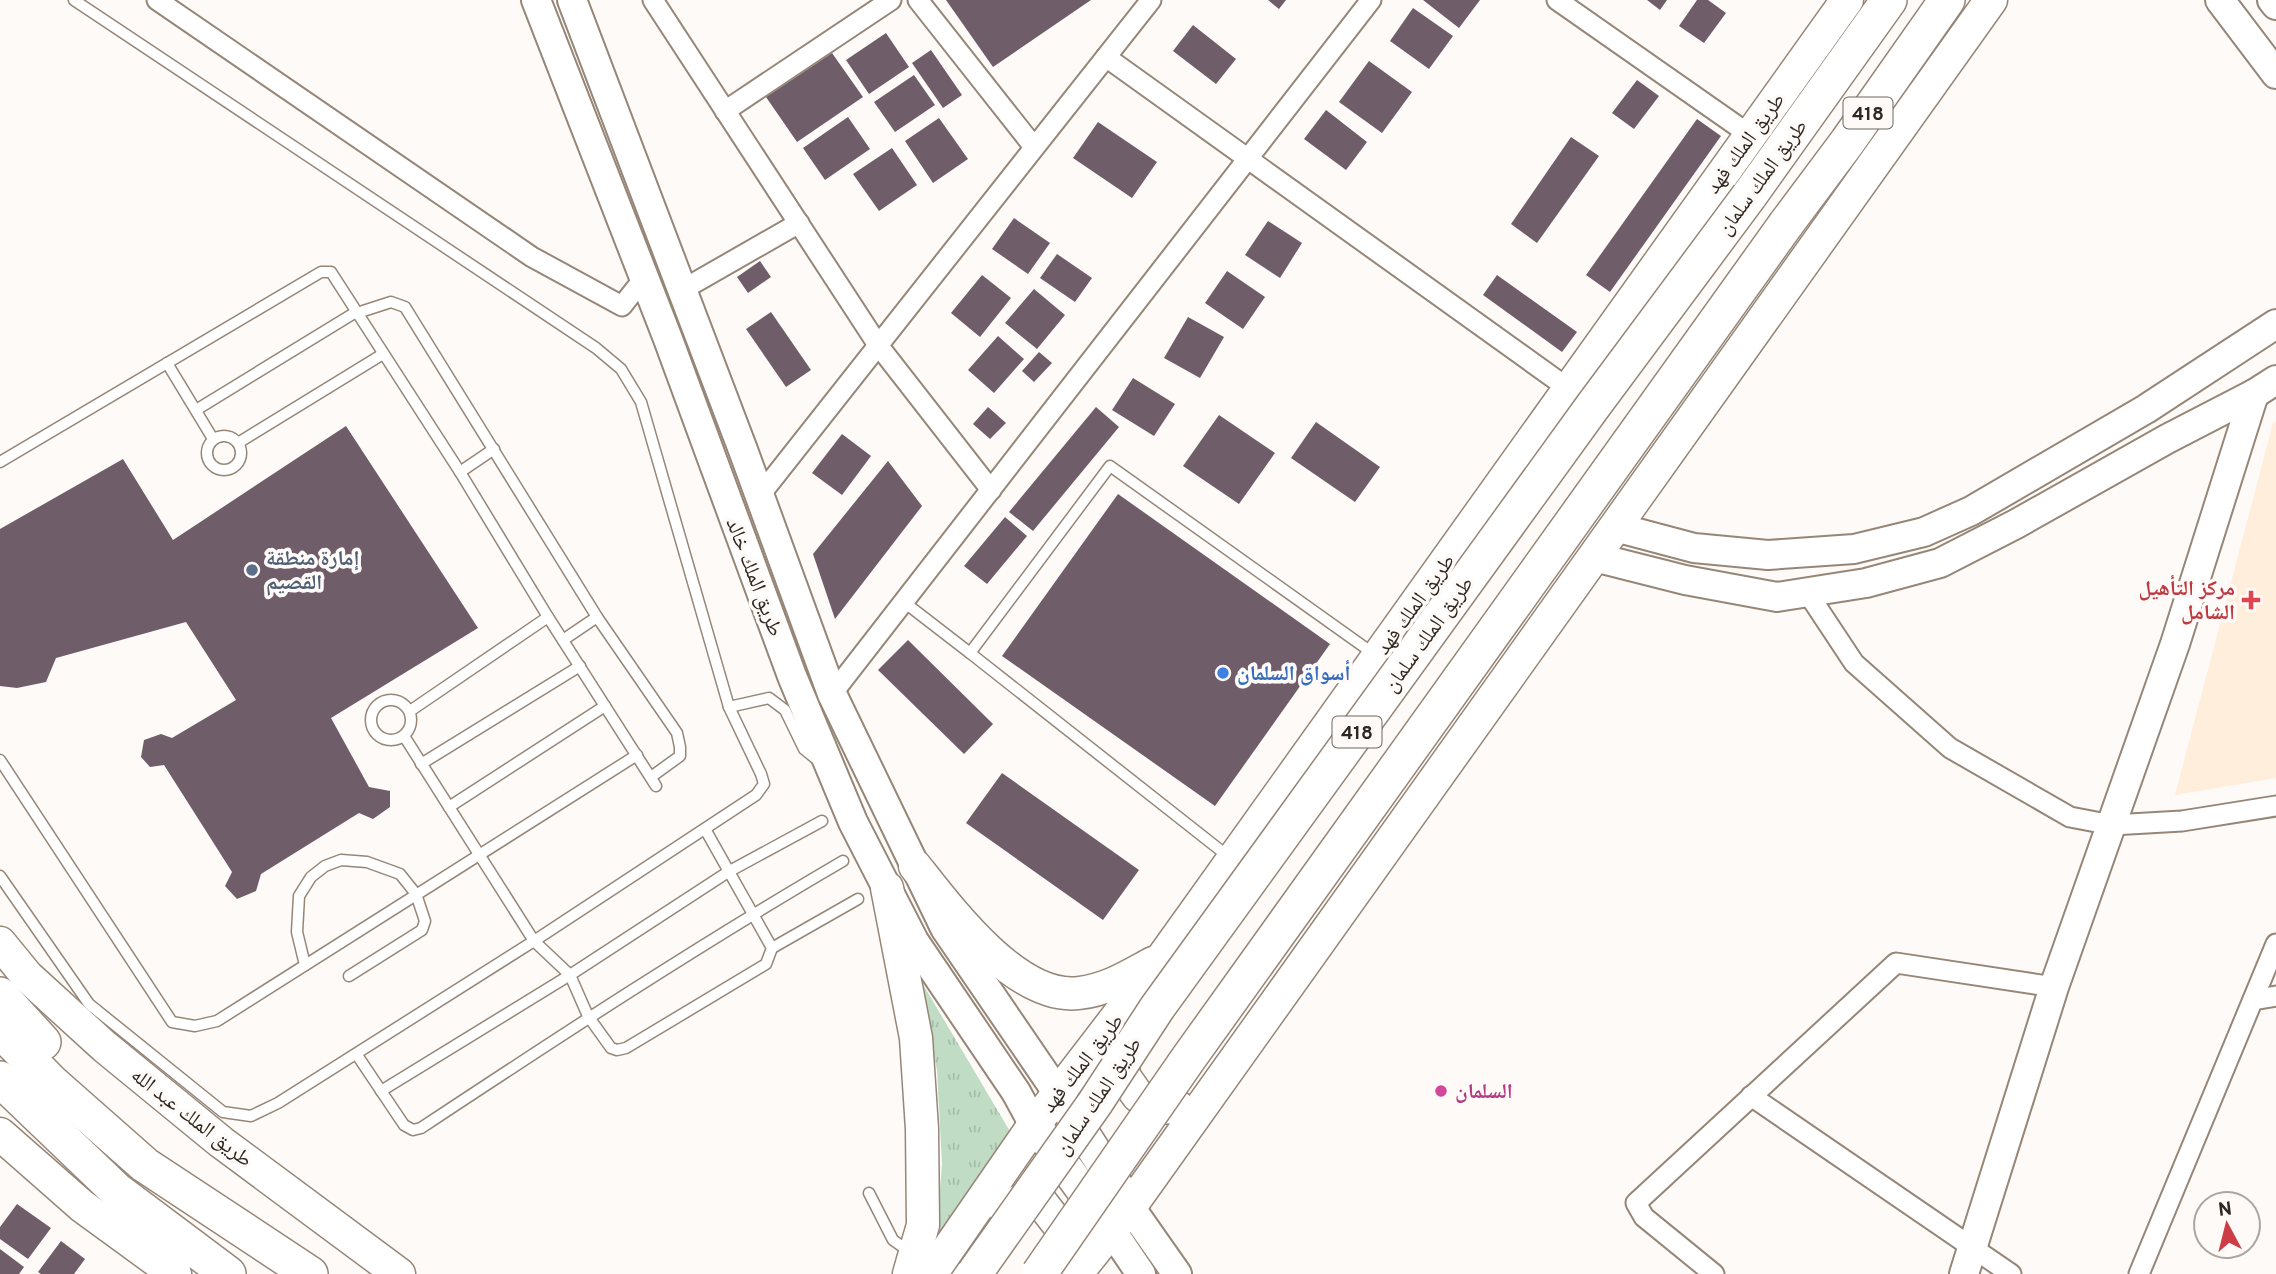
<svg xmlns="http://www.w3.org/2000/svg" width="2276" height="1274" font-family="Overpass,'Noto Naskh Arabic',sans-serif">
<defs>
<pattern id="grass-tufts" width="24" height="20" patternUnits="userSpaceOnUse" patternTransform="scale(1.75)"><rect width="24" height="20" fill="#c0dcc5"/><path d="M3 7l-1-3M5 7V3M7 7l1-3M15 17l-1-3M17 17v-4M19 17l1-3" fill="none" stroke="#a5bda9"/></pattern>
</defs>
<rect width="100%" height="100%" fill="#fefaf7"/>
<path fill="#ffeedc" d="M2276,422V778L2175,795L2273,423Z"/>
<path fill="url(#grass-tufts)" d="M918,976L1011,1133L936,1241L942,1164L937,1070Z"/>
<g fill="#6f5d69">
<path d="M946,0H1091L993,67Z"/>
<path d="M1268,0H1286L1279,9Z"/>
<path d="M1423,0H1480L1459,28Z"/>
<path d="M1647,0H1667L1660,10Z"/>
<path d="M1697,0H1708L1726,13L1704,43L1679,26Z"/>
<path d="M1413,8L1453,36L1429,69L1390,41Z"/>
<path d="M1193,25L1236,59L1216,84L1173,51Z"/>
<path d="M886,33L909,67L869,94L846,60Z"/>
<path d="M931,50L962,95L943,108L912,63Z"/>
<path d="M832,53L863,97L797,142L766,97Z"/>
<path d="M1369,61L1412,92L1382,133L1339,102Z"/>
<path d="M914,75L935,105L895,132L874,102Z"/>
<path d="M1637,80L1659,96L1634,129L1612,113Z"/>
<path d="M1326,110L1367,142L1346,170L1304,139Z"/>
<path d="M848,117L870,149L825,180L803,148Z"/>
<path d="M939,118L968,159L933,183L905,141Z"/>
<path d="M1697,119L1721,136L1610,292L1586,275Z"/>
<path d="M1098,122L1157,162L1132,198L1073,158Z"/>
<path d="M1571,137L1599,156L1537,243L1511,224Z"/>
<path d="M892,148L917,185L879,211L853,174Z"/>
<path d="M1014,218L1050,243L1028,274L992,249Z"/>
<path d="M1268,221L1302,243L1280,278L1245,255Z"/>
<path d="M1057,254L1092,278L1075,302L1040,278Z"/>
<path d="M760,261L771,277L748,293L737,277Z"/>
<path d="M1227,271L1265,297L1243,329L1205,303Z"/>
<path d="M982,275L1011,298L980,337L951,313Z"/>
<path d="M1497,275L1577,332L1562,352L1483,295Z"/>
<path d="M1034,289L1065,315L1037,349L1005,323Z"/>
<path d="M771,312L811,370L786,387L746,329Z"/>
<path d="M1188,317L1224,337L1200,378L1164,358Z"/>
<path d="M998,336L1024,359L994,393L968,370Z"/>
<path d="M1039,352L1052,363L1034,382L1022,371Z"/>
<path d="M1133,378L1175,404L1154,436L1112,410Z"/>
<path d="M988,407L1006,423L990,439L973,424Z"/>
<path d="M1096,407L1119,427L1033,531L1009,512Z"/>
<path d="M1219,415L1275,453L1239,504L1183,466Z"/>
<path d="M1316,422L1380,467L1355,502L1291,458Z"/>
<path d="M346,426L478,628L331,718L369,787L390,791V807L373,819L359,813L261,874L256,891L237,899L225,886L232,872L164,765L150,767L141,757L144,740L161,734L172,738L236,700L186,622L56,658L46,682L17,688L0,686V529L123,459L173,540Z"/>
<path d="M842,434L871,456L842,495L812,473Z"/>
<path d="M888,461L922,506L835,619L813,554Z"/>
<path d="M1118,494L1330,644L1215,806L1002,656Z"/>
<path d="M1005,517L1027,536L987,584L964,566Z"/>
<path d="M908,640L993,724L964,754L878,670Z"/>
<path d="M1002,773L1139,870L1103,920L966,823Z"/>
<path d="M17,1204L51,1228L28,1259L0,1239V1227Z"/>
<path d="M61,1241L85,1259L74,1274H41L38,1272Z"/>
<path d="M0,1249L24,1267L19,1274H0Z"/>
</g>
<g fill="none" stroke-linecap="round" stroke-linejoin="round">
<g stroke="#968677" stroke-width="13">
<g id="lane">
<path d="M74,0L596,348L621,369L641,402L729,707"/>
<path d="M357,313L391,302L405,307L597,617L677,733L680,747V756L651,777"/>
<path d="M167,363L213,439"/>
<path d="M196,410L356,312"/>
<circle cx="224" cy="453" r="17"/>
<path d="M238,443L383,354"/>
<path d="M0,462L321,272H331L460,472L548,617L410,711"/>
<path d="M460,472L494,449"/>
<path d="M904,602L970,653"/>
<path d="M548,617L656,786"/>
<path d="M563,640L597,617"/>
<circle cx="391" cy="720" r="20"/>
<path d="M404,736L534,941L570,975L588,1016L611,1048L617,1050L626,1048L766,964L772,948L705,829"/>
<path d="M0,760L172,1022L195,1026L217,1021L637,755"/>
<path d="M421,764L580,666"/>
<path d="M449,807L605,706"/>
<path d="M1229,857L970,653L1110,466L1374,654"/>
<path d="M0,876L89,1004L223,1112L251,1116L278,1103L534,941L756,795L764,784L761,774L729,707L769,698L785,710L804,749L820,762"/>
<path d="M772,948L858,899"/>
<path d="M305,965L297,932L299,896L311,877L325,866L341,860L367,862L400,874L416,894L425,921L422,930L349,976"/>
<path d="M357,1055L404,1125L413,1130L421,1128C560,1036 699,945 843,861"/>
<path d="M381,1091L570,975L728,872L822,821"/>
<path d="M869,1193L893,1240L910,1252"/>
</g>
</g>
<g stroke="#968677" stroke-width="23">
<g id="street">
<path d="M157,0L532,257L622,306L644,278"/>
<path d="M653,0L878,345L991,490"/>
<path d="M918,0L1034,147"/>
<path d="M1557,0L1750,135"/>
<path d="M1106,57L1569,389"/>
<path d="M725,111L891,0"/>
<path d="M682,290L799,223"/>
<path d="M760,495L1151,0"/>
<path d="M1807,592L1854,663L1950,748L2070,817L2112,825L2182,821L2276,806"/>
<path d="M832,694L1371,0"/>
<path d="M2253,1000L2276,996"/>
<path d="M1751,1096L2011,1274"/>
<path d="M1714,1274L1644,1217L1636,1203L1896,963L2054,987"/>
<path d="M2139,1274L2276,944"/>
</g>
</g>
<g stroke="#968677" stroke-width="32">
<g id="secondary">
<path d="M536,0L668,339L792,676L853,822L914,941L1016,1092L1034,1125"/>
<path d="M572,0L743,450L832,694L945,928L1059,1095"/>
<path d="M2220,0L2276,74"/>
<path d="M2272,0L2276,5"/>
<path d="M1615,527L1694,548L1768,555L1854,549L1924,532L1971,511L2146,409L2276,324"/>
<path d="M1594,557L1685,580L1777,597L1866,583L1940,563L2016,524L2167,439L2254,394L2276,380"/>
<path d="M1130,1207L1177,1274"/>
<path d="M1112,1231L1141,1274"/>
<path d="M1964,1274L2054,987L2175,644L2254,394"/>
</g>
</g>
<g stroke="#968677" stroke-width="35">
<g id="primary">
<path d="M915,866C949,909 1017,1001 1079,993C1107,990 1129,976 1153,963"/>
<path d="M887,888L916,1038L922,1129L923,1225L909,1274"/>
<path d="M0,943L27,976L105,1047L221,1142L399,1274"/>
<path d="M1121,1041L1124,1076L1138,1096L1155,1108L1178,1107"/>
<path d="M1067,1108L1122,1194"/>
<path d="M0,1134L82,1206L175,1274"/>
<path d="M1044,1137L1104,1220"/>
<path d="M1003,1207L1017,1202H1041L1068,1237L1063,1259"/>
<path d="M931,1274L1034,1125L1163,957L1847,0"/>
<path d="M1076,1274L1130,1207L1991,0"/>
</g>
</g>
<g stroke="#968677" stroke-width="38">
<g id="highway">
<path d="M1749,196L1889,0"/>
<path d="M1786,224L1848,141L1947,0"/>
<path d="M0,995L43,1042"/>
<path d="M0,1030L52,1083L145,1165L310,1274"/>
<path d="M0,1079L116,1190L228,1274"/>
</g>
</g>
<use href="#lane" stroke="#fff" stroke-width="10"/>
<use href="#street" stroke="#fff" stroke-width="19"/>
<use href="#secondary" stroke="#fff" stroke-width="28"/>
<use href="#primary" stroke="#fff" stroke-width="32"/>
<use href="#highway" stroke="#fff" stroke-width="35"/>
<g stroke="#968677" stroke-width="38" stroke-linecap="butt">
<g id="highway-bridge">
<path d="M974,1274L1095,1103L1157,1008L1593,406L1749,196"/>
<path d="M1039,1274L1188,1059L1786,224"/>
</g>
</g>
<use href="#highway-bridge" stroke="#fff" stroke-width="35"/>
</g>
<circle fill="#5c6f8a" stroke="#fefaf7" stroke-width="2.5" cx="252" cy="570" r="7"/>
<path fill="#e0444e" stroke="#fefaf7" stroke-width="2.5" d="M2247.5 589.5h7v7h7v7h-7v7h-7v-7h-7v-7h7z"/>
<circle fill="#3f7fe0" stroke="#fefaf7" stroke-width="2.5" cx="1223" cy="673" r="7"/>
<circle fill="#d1479c" stroke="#fefaf7" stroke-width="2.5" cx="1441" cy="1091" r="7"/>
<g text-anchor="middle" stroke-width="7" stroke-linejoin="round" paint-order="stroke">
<g fill="#fefaf7" stroke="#6c6661" stroke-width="2">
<rect x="1843.5" y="97.5" width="49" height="31" rx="5"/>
<rect x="1332.5" y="716.5" width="49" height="31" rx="5"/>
</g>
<g font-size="19" font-weight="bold" fill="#2e2721">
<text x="1868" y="120">418</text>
<text x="1357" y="739">418</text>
</g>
<g font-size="21" fill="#2e2721" stroke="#fefaf7">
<text transform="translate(1745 143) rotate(-54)" y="7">طريق الملك فهد</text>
<text transform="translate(1762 177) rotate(-54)" y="7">طريق الملك سلمان</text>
<text transform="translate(755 577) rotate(69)" y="7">طريق الملك خالد</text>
<text transform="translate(1415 604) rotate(-54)" y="7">طريق الملك فهد</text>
<text transform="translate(1428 634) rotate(-54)" y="7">طريق الملك سلمان</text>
<text transform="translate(1082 1063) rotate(-52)" y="7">طريق الملك فهد</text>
<text transform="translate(1098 1096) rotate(-56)" y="7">طريق الملك سلمان</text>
<text transform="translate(192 1117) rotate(38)" y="7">طريق الملك عبد الله</text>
</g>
<g font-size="21" font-weight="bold" fill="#4e5e75" stroke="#fefaf7" text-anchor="start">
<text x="266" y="565">إمارة منطقة<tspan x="266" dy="24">القصيم</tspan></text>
</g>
<g font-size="21" font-weight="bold" fill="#be3a42" stroke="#fefaf7" text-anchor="end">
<text x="2235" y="595">مركز التأهيل<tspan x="2235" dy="24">الشامل</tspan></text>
</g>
<g font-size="21" font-weight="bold" fill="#366cbe" stroke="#fefaf7" text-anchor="start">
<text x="1237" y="680">أسواق السلمان</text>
</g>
<g font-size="21" font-weight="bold" fill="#b23c85" stroke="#fefaf7" text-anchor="start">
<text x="1455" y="1098">السلمان</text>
</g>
</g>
<g transform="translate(2227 1225) rotate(353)"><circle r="33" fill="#fefaf7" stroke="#aba6a1" stroke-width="2"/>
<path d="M0-5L12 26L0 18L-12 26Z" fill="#cc3d46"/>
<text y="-10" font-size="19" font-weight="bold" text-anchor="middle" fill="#2e2721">N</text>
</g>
</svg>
